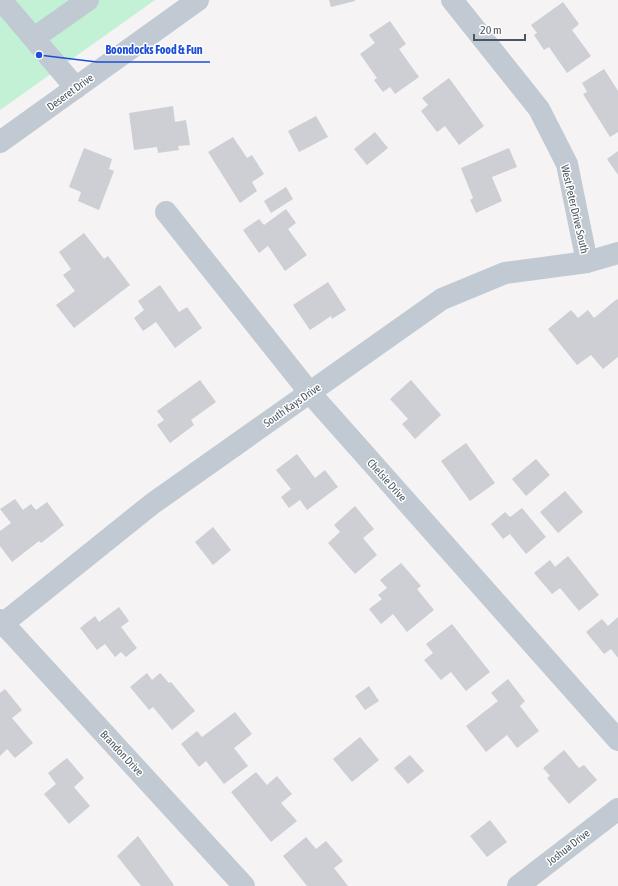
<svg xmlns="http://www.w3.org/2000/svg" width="618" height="886" font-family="'Asap Condensed',sans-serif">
<rect width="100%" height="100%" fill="#f5f3f3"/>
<path fill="#c3f1d5" d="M0,0H155L0,110Z"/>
<g fill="#cdcfd5">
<path d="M329,0H355V1L331,7Z"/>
<path d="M563,2L579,24L572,30L591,56L567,73L549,47L544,50L534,35L537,33L531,25Z"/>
<path d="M390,21L406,44L399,49L419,77L395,94L390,87L383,92L374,80L377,78L360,54L375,43L369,35Z"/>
<path d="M604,69L618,91V132L610,137L583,94L587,92L582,83Z"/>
<path d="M449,78L484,126L459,145L445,126L437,132L421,111L428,105L422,98Z"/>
<path d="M173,106L175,122L186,120L190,145L178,146L179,150L158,153L157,147L134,150L129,113Z"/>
<path d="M316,116L328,137L299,152L288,131Z"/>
<path d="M375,132L388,148L367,165L354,149Z"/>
<path d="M233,137L247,158L252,155L264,174L252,182L257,191L240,203L208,152Z"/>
<path d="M84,148L112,159L109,169L114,171L99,210L78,201L81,192L69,187Z"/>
<path d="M509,148L517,167L492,177L502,201L476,213L470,200L473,198L461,168Z"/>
<path d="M618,151V175L607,159Z"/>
<path d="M286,187L293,199L271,213L264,201Z"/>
<path d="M286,209L296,223L288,229L307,255L285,271L268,246L259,253L243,230L259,219L264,225Z"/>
<path d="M84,233L104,259L108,256L130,285L74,328L56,305L75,291L63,275L71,269L59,252Z"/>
<path d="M328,282L346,310L332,319L331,316L310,330L293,305Z"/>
<path d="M160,285L179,312L187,307L202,328L175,348L156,322L143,331L134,318L144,310L138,301Z"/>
<path d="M617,299L618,300V357L603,369L591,355L577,365L548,329L571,310L578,318L588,310L594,318Z"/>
<path d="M200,380L216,402L191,420L194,425L170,443L157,425L164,420L157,411Z"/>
<path d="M411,380L441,415L415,439L402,424L408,419L390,399Z"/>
<path d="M466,443L495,483L470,501L441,461Z"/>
<path d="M297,454L315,478L325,470L338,487L307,510L300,500L289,508L281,497L291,489L276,470Z"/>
<path d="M536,459L550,475L526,496L512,479Z"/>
<path d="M565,491L583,512L558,533L540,512Z"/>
<path d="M15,499L23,510L31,504L36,510L47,502L64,525L41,543L39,541L12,562L0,546V531L11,523L0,509Z"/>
<path d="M355,506L374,529L363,538L377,555L355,574L328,543L340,532L334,525Z"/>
<path d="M522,508L546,537L526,554L510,534L503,539L491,524L505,512L510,517Z"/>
<path d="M213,527L231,550L213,565L195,542Z"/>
<path d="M568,556L599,595L579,611L560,588L552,594L534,573L550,560L555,567Z"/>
<path d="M401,563L421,586L417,589L434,610L407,632L393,614L381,624L369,609L382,599L378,595L387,588L380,580Z"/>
<path d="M119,607L129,621L121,627L137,648L126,657L121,652L115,657L105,644L97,650L80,628L95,616L99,622Z"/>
<path d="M618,617V658L611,649L604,654L586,632L602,619L608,626Z"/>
<path d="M452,624L490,672L466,691L451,672L441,680L424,660L433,653L426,644Z"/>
<path d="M147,673L152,680L160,673L169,683L171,682L195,711L172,730L153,707L149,710L130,687Z"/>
<path d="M508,679L525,701L520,706L539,731L517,748L507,735L486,752L466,726L498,701L491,693Z"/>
<path d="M369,686L379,701L365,710L355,696Z"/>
<path d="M5,689L22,710L12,718L33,743L15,758L7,749L0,756V693Z"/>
<path d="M235,712L252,734L234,748L248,766L224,784L206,761L199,767L181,744L197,731L202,737Z"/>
<path d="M360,737L379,760L352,782L333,759Z"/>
<path d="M564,750L579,768L584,765L597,780L569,804L547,778L550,776L543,768Z"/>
<path d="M410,755L424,771L408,784L394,768Z"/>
<path d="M67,758L84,778L74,787L90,806L69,824L44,794L56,784L48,773Z"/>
<path d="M256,772L267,785L277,776L292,794L281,803L297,821L271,842L231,792Z"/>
<path d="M490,820L507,842L487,857L470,836Z"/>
<path d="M138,836L174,885L172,886H141L117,856Z"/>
<path d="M306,837L316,849L326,841L343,861L334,868L348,886H307L283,856Z"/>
</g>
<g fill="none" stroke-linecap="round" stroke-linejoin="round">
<g stroke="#c1cad2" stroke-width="22">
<path d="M1,0L76,88"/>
<path d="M452,0L539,109L567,164L587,262"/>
<path d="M34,38L88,0"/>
<path d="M0,142L198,0"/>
<path d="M166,212L310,393L618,740"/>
<path d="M0,620L244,886"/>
<path d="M0,626L152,504L442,299L505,273L587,262L618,253"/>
<path d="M518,886L618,809"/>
</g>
</g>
<g text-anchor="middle" stroke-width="3" stroke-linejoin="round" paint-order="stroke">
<g font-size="11" fill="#4a5661" stroke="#fff">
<text transform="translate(70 92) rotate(-36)" y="4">Deseret Drive</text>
<text transform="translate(575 209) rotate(77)" y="4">West Peter Drive South</text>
<text transform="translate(292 405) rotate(-35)" y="4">South Kays Drive</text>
<text transform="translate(387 480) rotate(48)" y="4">Chelsie Drive</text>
<text transform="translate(122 753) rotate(47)" y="4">Brandon Drive</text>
<text transform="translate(568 847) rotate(-38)" y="4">Joshua Drive</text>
</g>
</g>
<path fill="none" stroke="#1d4ed8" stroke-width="1.5" d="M39 55L97 62H210"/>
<circle fill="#1d4ed8" stroke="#fff" stroke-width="1.5" cx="39" cy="55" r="4"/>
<g font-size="12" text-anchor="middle" font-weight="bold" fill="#1d4ed8" stroke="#fff" stroke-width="3" stroke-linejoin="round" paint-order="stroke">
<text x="154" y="54">Boondocks Food &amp; Fun</text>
</g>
<path d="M474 34v6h51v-6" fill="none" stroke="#4a5661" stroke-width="2"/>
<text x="480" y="34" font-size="12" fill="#4a5661" stroke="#ffffff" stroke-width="3" paint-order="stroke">20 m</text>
</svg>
